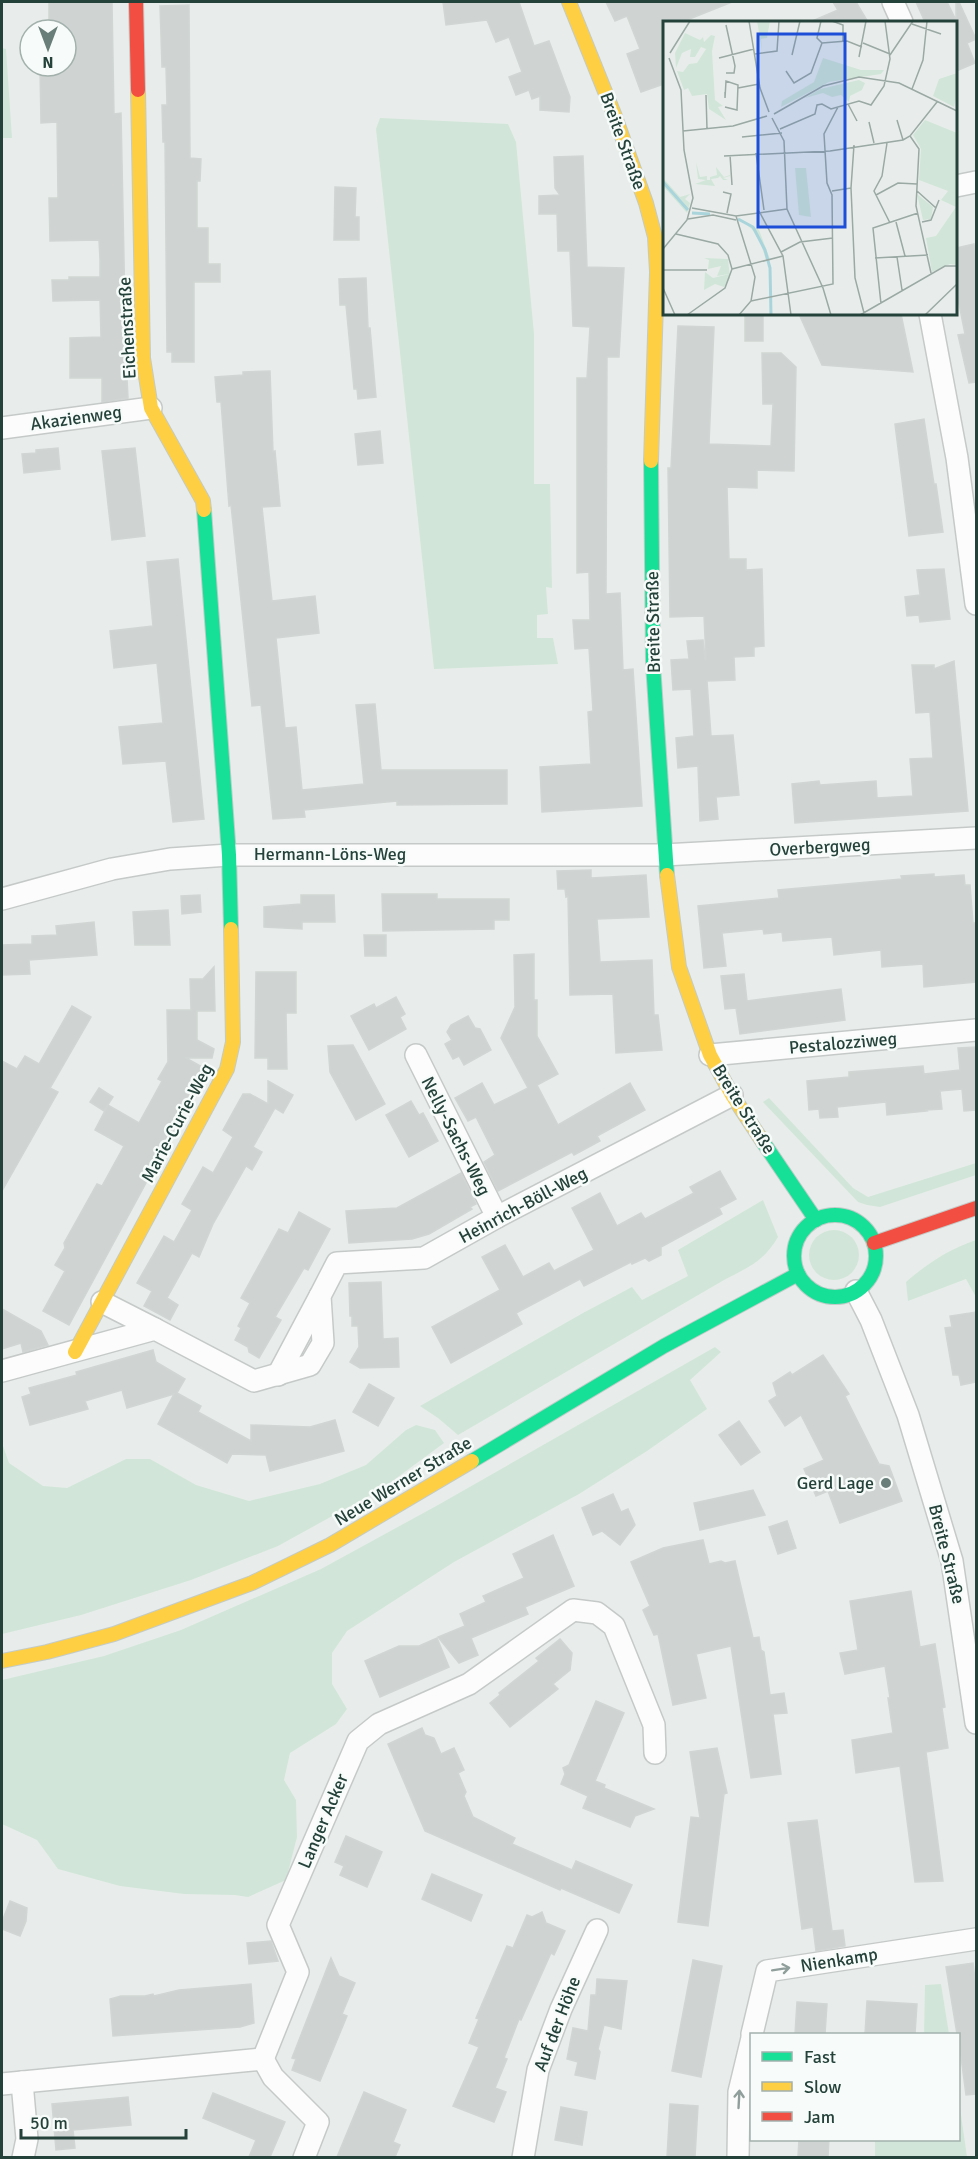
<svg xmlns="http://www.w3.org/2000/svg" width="978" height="2159" font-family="Signika,sans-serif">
<rect width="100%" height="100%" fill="#e8edeb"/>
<g fill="#d1e6d8">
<path d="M2,48L6,49L12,138H2Z"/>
<path d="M380,118L508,124L516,142L534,334V484H550L552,588L546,587L548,614L537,615V638H553L558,664L434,669L376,129Z"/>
<path d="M769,1098L853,1188L868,1197L976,1163V1175L880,1207L867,1205L858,1202L763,1102Z"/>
<path d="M763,1200L778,1237C763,1262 749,1267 724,1280L458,1435L438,1418L420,1406L583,1313L632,1287L642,1300L688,1276L678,1250Z"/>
<circle cx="834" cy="1255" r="25"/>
<path d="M976,1240V1297L966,1279L908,1301L906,1282C928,1263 949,1249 976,1240Z"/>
<path d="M715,1347L721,1352L690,1380L707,1409L647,1451L579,1494L454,1562L347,1631L332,1653V1684L347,1709L336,1724L290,1753L284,1780L296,1800L297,1837L286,1880L248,1897L235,1895L184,1894L120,1886L58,1869L37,1840L2,1824V1680L104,1656L181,1630L321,1569L438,1505Z"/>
<path d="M416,1425L435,1430L444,1443L383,1488L278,1546L191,1580L81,1615L2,1634V1443L9,1463L43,1486L67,1488L126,1459H150L196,1485L249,1501L320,1484L366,1465L406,1430Z"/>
<path d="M941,1984L949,2034H924L925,1985Z"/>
<path d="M959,2101L967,2157H875V2140H958Z"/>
</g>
<g fill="#cfd4d2" stroke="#d1d6d4" stroke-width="1.5">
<path d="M49,2H112L114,114L121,113L126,358L128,398L102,402V378H70V338L101,337L100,300L53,301L52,280H69V277H100V259L99,240L50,241L49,198H58L57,122L41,123L40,68L66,69V30H49Z"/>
<path d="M443,2H519L534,46L549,41L570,97L569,112L540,110V96L532,99L529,90L516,95L509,77L522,72L509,37L496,42L487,20L446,25Z"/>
<path d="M606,2H732L682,22H664V84L641,92L627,54L640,49L627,16L615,21Z"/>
<path d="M833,2H856L868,22H810L838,10Z"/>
<path d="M916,2H947L956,20V2H959L976,39L967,43L975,63L956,71V22H925Z"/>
<path d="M189,5L190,158L201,159L200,181H197V228H208V264H220V282H194V362H172V352H167L165,142H163L162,105H167L166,67H162L160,6Z"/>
<path d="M583,156L587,267L624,268L619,357H607L606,594L620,593L623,670L633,669L642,806L542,812L540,767L591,764L588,712L593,711L589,648L575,649L573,620H590L589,572L577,573V378H587L590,327L573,326L570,251H558L557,214H539V196L560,195L555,188L554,157Z"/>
<path d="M335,187L356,188L355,217H359V240H334Z"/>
<path d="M974,244L976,258V382L969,383L958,335L965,334L956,289V248Z"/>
<path d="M366,278L368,328H370L376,397L358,399L357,389H354L346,305H340L339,279Z"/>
<rect x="745" y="314" width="18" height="27"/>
<path d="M799,314H901L913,372L822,365Z"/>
<path d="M678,326L714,327L709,444L771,446L773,404H763L762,353H781L796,367L794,471L757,470V488L727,487L729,559H746V570L762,569L764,646L754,647V656L734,657L735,680L707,681L711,736L733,735L739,795L716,797L718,819L700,821L698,766L678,768L676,738L694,736L691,689L673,690L671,660L689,659L687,641L703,640L705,659H706L704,616L670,617L668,468H671Z"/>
<path d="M270,371L273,452L275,451L280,506L262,507L272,601L315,596L319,633L276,638L285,728L296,727L302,790L364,784L356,705L375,704L381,770H507V804L397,805V801L304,810L305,817L273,819L261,705L252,706L231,505L229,506L221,402H217L215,377L243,375V372Z"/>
<path d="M924,419L934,484H936L943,532L909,536L895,424Z"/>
<path d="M380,431L383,463L358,465L355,434Z"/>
<path d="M58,448L60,469L24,473L22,454L36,453V450Z"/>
<path d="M135,448L145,536L112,540L102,451Z"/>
<path d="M178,559L204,819L173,822L166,761L123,764L119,727L163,723L157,663L114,668L110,631L153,626L147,562Z"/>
<path d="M944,569L950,619L920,622L919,615L907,616L905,597L920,595L917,570Z"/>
<path d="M954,661L968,811L795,823L792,784L819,781L820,785L876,781L877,798L913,796L910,759L933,758L930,712L916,713L912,665H934V669Z"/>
<path d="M591,870V878L646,875L649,917L597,919L600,962L652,960L654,1015H658L662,1050L616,1053L613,994L570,995L568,896L566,897L565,889H558L557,871Z"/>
<path d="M934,874V877L964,875L965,885H970L973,923H976V982L924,987L923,964L882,967L881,950L834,955L832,937L783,941L782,932L764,934L763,929L722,933L726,966L704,968L698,906L779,898L778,890L902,879L901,876Z"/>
<path d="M382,894H437V899H509V920H494V929L383,931Z"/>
<path d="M200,895L201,912L182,914L181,896Z"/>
<path d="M301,895H334L335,922H302V929L264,927V907L301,904Z"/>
<path d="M168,910L170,945H135L133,912Z"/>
<path d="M94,922L97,955L29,960L30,974L2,975V945L32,944V936L57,935L56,926Z"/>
<path d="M364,935H386V956H365Z"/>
<path d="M534,954V1000H537V1036L558,1074L537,1085L558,1125L630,1083L645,1110L597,1136L600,1141L574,1155L572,1152L498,1191L484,1162L495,1155L476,1117L468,1121L455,1098L482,1083L494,1105L528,1088L501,1038L515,1007L514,955Z"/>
<path d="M214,967L215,1011H197V1040L214,1049L212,1058H186L204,1068L189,1096L192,1098L69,1325L43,1311L65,1271L55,1265L65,1248L64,1243L97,1184L102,1186L124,1146L95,1130L108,1105L139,1123L162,1081L158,1079L168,1062L167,1010H191L190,979H203Z"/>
<path d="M256,972H296V1013H286L287,1069H268V1058H255Z"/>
<path d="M744,974L747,1001L841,989L845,1020L740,1034L736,1008L725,1009L721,976Z"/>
<path d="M396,997L405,1014L400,1017L406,1029L369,1050L351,1016L374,1004L376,1008Z"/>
<path d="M72,1006L91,1017L50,1088L58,1092L2,1191V1061L17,1069L25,1056L39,1064Z"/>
<path d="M468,1016L475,1028L480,1029L491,1050L464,1065L459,1056L453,1059L445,1044L452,1040L447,1032L451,1025Z"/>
<path d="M353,1045L385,1104L356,1120L330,1072L328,1046Z"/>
<path d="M976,1047V1110L964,1111L962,1089L940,1091L942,1109L926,1110L927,1111L887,1115L886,1102L837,1107L838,1117L820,1118L819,1109L809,1110L807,1081L849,1077V1072L923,1066L924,1074L960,1070L958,1048Z"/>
<path d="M268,1081L293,1095L283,1113L275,1108L253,1147L262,1152L252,1170L246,1166L213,1224L199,1257L192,1253L167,1298L178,1305L170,1320L144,1306L152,1291L137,1283L164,1236L174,1242L192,1210L182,1204L203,1167L213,1173L233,1137L223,1130L243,1094H250L268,1104Z"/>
<path d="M99,1088L113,1097L104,1111L90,1102Z"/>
<path d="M411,1101L419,1115L423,1113L438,1141L409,1157L386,1115Z"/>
<path d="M720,1171L736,1199L719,1208L722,1214L661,1247V1255L649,1261L645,1258L632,1264L631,1262L584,1286L580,1279L516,1313L522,1324L451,1363L432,1327L500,1290L482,1257L505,1245L523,1277L549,1263L554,1271L594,1250L572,1208L600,1193L617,1226L641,1213L645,1219L694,1193L690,1187Z"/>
<path d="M461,1173L476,1204L470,1207L472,1209L429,1234L412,1239L349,1243L346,1211L397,1208Z"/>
<path d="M299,1212L330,1229L308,1270L304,1268L275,1317L281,1320L259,1358L249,1352L248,1347L235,1340L241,1328L238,1326L250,1303L241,1298L279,1229L288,1233Z"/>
<path d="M381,1282L383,1339L398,1338L399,1367L360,1368L350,1362L359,1347L358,1326H352V1316H350L349,1283Z"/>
<path d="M2,1309L41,1331L48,1345L23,1352L21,1343L2,1349Z"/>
<path d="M976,1312V1382L961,1385L959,1375H953L945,1328L952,1327L950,1316Z"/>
<path d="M153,1350L156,1362L185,1379L177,1393L201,1406L198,1412L251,1441V1425L310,1427L335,1420L344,1451L270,1471L266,1455L232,1454L227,1463L158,1424L174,1394L127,1408L122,1390L85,1401L88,1409L30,1425L22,1397L31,1394L29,1388L77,1375L76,1372Z"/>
<path d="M823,1355L849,1394L845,1396L879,1464L889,1466L902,1501L840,1523L828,1491L816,1496L804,1469L824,1460L801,1415L785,1426L769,1401L777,1396L773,1383L790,1372L792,1375Z"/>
<path d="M369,1384L394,1398L378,1426L353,1412Z"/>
<path d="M739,1421L760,1452L741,1465L719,1435Z"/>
<path d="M753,1490L765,1515L700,1530L694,1503Z"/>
<path d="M613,1494L621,1512L628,1509L635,1525L620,1545L602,1531L593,1535L582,1508Z"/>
<path d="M787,1521L796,1548L778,1554L769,1527Z"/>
<path d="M553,1535L574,1586L525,1607L528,1614L471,1638L478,1655L459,1663L438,1637L465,1626L460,1614L486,1602L483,1596L524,1578L513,1554Z"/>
<path d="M703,1540L709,1564L721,1561L725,1563L735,1561L753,1638L759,1637L761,1650L764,1652L770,1695L784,1693L787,1713L773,1714L781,1774L751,1778L731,1646L696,1654L706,1698L673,1705L658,1634L654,1635L643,1610L650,1606L631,1562L663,1548Z"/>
<path d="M911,1591L920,1647L935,1644L945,1707L942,1708L948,1748L926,1752L943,1881L915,1882L900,1766L856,1773L852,1740L893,1733L888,1698H890L885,1666L845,1674L840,1653L858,1650L850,1601Z"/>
<path d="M437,1638L449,1667L380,1697L365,1661L399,1646H419Z"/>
<path d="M560,1639L572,1653L570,1670L553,1684L558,1689L510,1727L490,1703L500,1695L499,1693L539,1661L536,1658Z"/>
<path d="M596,1701L624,1713L595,1781L605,1785L604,1788L654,1809L635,1816L630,1827L583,1808L588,1796L561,1784L565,1774L563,1768L569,1765Z"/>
<path d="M422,1728L425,1735L434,1738L441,1754L454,1748L464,1770L458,1773L466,1792L464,1796L473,1817L515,1838L512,1844L572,1870L576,1861L632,1885L619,1913L561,1888L560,1890L425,1831L388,1744Z"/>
<path d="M717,1748L727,1793L724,1794L708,1926L678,1922L691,1817L700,1818L690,1752Z"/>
<path d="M817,1820L832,1931L843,1930L845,1946L816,1951L813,1927L802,1929L788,1823Z"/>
<path d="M346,1836L382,1852L367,1887L340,1875L344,1866L335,1862Z"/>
<path d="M432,1874L482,1895L471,1921L422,1899Z"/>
<path d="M10,1901L27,1908L26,1921L20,1936L2,1929V1922Z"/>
<path d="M542,1912L546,1923L565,1931L554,1955L551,1953L521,2020L519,2019L504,2058L507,2059L495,2088L506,2092L494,2122L453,2106L479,2047L469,2043L479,2019L476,2018L507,1946L513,1948L527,1915L532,1917Z"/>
<path d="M271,1941L278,1961L249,1964L247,1943Z"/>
<path d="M331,1958L339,1976L355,1983L342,2014L347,2016L320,2081L292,2070L296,2059L292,2058Z"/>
<path d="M693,1960L722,1966L701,2077L672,2071Z"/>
<path d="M973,1963L976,1988V2094L966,2095L958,2034H957L946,1967Z"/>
<path d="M597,1979L627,1981L621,2029L604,2025L598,2049L600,2052L595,2079L575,2075L578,2062L567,2059L573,2028L588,2031L591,1995H596Z"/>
<path d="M251,1984L254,2023L240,2027L113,2036L110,1999L121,1996H145L153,1994L154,1996L179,1990Z"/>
<path d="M867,2001L917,2004L915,2034H865Z"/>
<path d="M797,2002L827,2004L825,2034H795Z"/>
<path d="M364,2092L406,2110L393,2142L400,2145L395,2157H337Z"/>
<path d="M213,2093L285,2122L270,2157H249L256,2140L203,2118Z"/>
<path d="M128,2097L131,2125L73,2130L75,2148L56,2150L52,2104Z"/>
<path d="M670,2104L698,2106L695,2157H667Z"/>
<path d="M561,2107L587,2112L582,2145L555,2140Z"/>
<path d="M799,2139H829L828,2157H798Z"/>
</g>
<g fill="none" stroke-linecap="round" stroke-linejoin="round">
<g stroke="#c5cac8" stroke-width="24">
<g id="street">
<path d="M893,2L902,22"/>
<path d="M956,186L976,182"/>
<path d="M930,314L957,458L976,604"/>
<path d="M2,428L151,408"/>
<path d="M2,899L112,869L170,859L229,855H664L976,838"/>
<path d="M416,1055L497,1217"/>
<path d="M710,1055L976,1030"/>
<path d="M856,1291L871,1320L908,1415L952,1561L976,1723"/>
<path d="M102,1302L155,1329"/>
<path d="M2,1371L155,1329L254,1381L310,1365L323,1343L320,1296L337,1263L424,1258L497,1217L732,1095"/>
<path d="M278,1375L320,1296"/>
<path d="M752,2034L767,1971L976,1939"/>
<path d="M263,2059L298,1972L278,1925L358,1741L379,1724L469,1684L573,1610L597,1613L614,1626L654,1725L655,1753"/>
<path d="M263,2059L273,2077L318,2122L304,2158"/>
<path d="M22,2082L27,2139L23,2158"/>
<path d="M2,2084L263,2059"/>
<path d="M523,2158L538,2070L561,2009L597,1930"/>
<path d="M738,2158L739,2092L752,2038"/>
</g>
</g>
<g stroke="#c3cbc8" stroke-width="16">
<g id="fast">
<path d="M651,461L653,664L667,875"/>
<path d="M204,510L229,855L231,929"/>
<path d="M763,1142L816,1220"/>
<circle cx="835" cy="1256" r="41"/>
<path d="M472,1461L664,1346L798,1274"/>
</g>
</g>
<g stroke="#c3cbc8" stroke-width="16">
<g id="slow">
<path d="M569,2L614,114L646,203L655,237L657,272L651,461"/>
<path d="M138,90L143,358L151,408L203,501L204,510"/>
<path d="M667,875L679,967L710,1055L732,1095L763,1142"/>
<path d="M75,1352L227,1069L233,1042L231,929"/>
<path d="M2,1661L47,1652L114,1634L252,1583L330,1545L472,1461"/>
</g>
</g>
<g stroke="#c3cbc8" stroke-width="16">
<g id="jam">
<path d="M136,2L138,90"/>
<path d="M874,1243L976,1208"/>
</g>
</g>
<use href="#street" stroke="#fcfcfc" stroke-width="21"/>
<use href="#fast" stroke="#16e098" stroke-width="14"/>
<use href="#slow" stroke="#ffcf43" stroke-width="14"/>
<use href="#jam" stroke="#f24e42" stroke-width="14"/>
</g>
<defs><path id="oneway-shaft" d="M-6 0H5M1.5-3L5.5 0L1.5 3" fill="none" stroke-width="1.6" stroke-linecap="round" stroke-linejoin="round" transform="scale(1.5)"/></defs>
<g stroke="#909f9b">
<use href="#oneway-shaft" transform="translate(781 1969) rotate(-9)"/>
<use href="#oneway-shaft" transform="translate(739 2099) rotate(-87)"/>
</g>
<circle fill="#697e78" stroke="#f7fbf9" stroke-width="2" cx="886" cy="1483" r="6"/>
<g text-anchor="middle" stroke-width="5" stroke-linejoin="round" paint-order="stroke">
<g font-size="18" fill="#24423a" stroke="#f7fbf9">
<text transform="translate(623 141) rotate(70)" y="6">Breite Straße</text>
<text transform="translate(127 328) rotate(-93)" y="6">Eichenstraße</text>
<text transform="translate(76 418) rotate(-8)" y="6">Akazienweg</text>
<text transform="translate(653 622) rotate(-91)" y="6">Breite Straße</text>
<text transform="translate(820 847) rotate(-3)" y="6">Overbergweg</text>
<text x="330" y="860">Hermann-Löns-Weg</text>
<text transform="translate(843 1043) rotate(-5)" y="6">Pestalozziweg</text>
<text transform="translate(744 1109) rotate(58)" y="6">Breite Straße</text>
<text transform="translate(177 1123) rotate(-62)" y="6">Marie-Curie-Weg</text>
<text transform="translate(456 1136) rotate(63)" y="6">Nelly-Sachs-Weg</text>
<text transform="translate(523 1205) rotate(-28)" y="6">Heinrich-Böll-Weg</text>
<text transform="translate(403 1481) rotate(-31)" y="6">Neue Werner Straße</text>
<text transform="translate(947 1554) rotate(76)" y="6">Breite Straße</text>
<text transform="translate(323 1821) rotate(-67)" y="6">Langer Acker</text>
<text transform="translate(839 1960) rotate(-9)" y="6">Nienkamp</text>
<text transform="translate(557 2024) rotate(-69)" y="6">Auf der Höhe</text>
</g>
<g font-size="18" fill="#24423a" stroke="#f7fbf9" text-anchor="end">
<text x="874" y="1489">Gerd Lage</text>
</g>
</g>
<g transform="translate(663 21)">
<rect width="294" height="294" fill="#e8edeb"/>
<path d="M94,0H107L104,17L98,18L99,29ZM22,12L37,19L40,16L41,21L48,14L52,15L49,30L52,79L60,85L55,86L63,99L46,88L44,73L29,75L25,67L21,69L14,50L20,51L26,43L34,42L43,28L38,26L32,36H27L28,28L19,32L13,47L12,32ZM160,37L198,49H221L218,53L166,61L118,86L119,80L151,61ZM294,52V73L291,86L270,75L276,58ZM196,59L202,62L199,69L187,75L186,81L178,74L169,76L160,72L142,77L157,68ZM262,99L294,112V244L287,243L269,251L263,217L273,215L293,186L278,179L285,170L256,159L258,128L250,114ZM66,138L67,155L60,157L65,159H60L57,155L55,157L48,158L52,165L32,163L43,159L35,158L33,141L37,156L44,155V147V159H47V156L54,154L53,146L61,156L67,154ZM132,147H143L148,196L136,194ZM0,157L17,176L27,173L22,178L27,182L24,192L0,165ZM254,173L270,186L268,198L260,199ZM75,196L96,209L107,238L103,239L95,214ZM41,237L65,238L67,257L61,266L52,263L41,269L42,251L50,257L66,253L54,255L58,245L45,248L46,239Z" fill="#d1e6d8"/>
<path fill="none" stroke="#a9d4db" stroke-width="3" d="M0,161L25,189M29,192L47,193M75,198L90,206L102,229L107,247L108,294"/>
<path fill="none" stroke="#9aa9a4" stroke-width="1.5" d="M86,0L97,67L106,91M158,0L154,17L159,22M169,0L180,4V20M249,3L278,13M63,4L72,45L71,52H63M159,22L184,20L199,26M200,22L227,33M7,32L27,0M92,33L114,30L116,0M129,34L137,0M227,34L250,0M196,36L203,0M56,37L91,28M123,50L131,62L148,52L159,22M75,67L96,63M249,68L260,39L264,0M62,71V77L63,60L75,64L74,89L62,86M43,74L44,108M185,83L194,100M111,93L160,65L196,56L236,62L294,90M109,97L121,120L124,188L160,267L168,294M234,99L240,119M206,101L211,122M117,108L152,93L154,84L159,83L168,88L196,80L208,84L221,65L227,38L222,0M20,110L70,105L104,95M247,115L256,128L253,185L268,252M79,116L119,112M224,122L219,155L211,170L227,202M191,124L188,167L192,257L201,292M93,132L101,189M67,134L69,164M61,135L167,130L240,119L247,115L274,81M169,170L188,167M254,170L273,187M60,171L68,173L64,192M213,174L235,162L254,163M29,187L73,195L124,188M96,190L120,235L128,294M73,195L92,256L88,280L76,294M25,198L50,194L73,199M233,201L242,235M259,201L268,199L276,179M13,213L55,223L65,234L69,248L62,267L24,294M0,228L24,199L30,177L21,129L18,69L6,37M118,231L137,221L170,217M234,236L239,269M212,237L265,234M69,248L120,235M0,249H44M0,267L12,294M88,280L170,263L169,174L164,162L161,113L175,86M218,283L210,207L255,192M197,294L282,245H294M262,294L294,263"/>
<path fill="#1d4ed8" fill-opacity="0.15" stroke="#1d4ed8" stroke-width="3" d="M95,13H182V206H95Z"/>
<rect width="294" height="294" fill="none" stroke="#24423a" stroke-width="3"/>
</g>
<rect width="978" height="2159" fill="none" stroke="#24423a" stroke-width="6"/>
<rect x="750" y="2033" width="210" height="108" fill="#f7fbf9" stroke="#a3b1ad" stroke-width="1.5"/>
<rect x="762" y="2052" width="30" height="9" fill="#16e098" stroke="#a3b1ad" stroke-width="1.5"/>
<text x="804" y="2063" font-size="18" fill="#24423a">Fast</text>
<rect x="762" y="2082" width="30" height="9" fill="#ffcf43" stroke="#a3b1ad" stroke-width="1.5"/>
<text x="804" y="2093" font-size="18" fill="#24423a">Slow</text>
<rect x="762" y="2112" width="30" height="9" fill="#f24e42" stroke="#a3b1ad" stroke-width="1.5"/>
<text x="804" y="2123" font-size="18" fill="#24423a">Jam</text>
<g transform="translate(48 48) rotate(180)"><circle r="28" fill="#f7fbf9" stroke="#a3b1ad" stroke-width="1.5"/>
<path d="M0-4.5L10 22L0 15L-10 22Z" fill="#697e78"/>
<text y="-9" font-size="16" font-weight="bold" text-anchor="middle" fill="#24423a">N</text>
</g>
<path d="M21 2129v9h165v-9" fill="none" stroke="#24423a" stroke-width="3"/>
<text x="30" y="2129" font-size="18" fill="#24423a" stroke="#f7fbf9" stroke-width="4.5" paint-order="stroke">50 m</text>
</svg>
